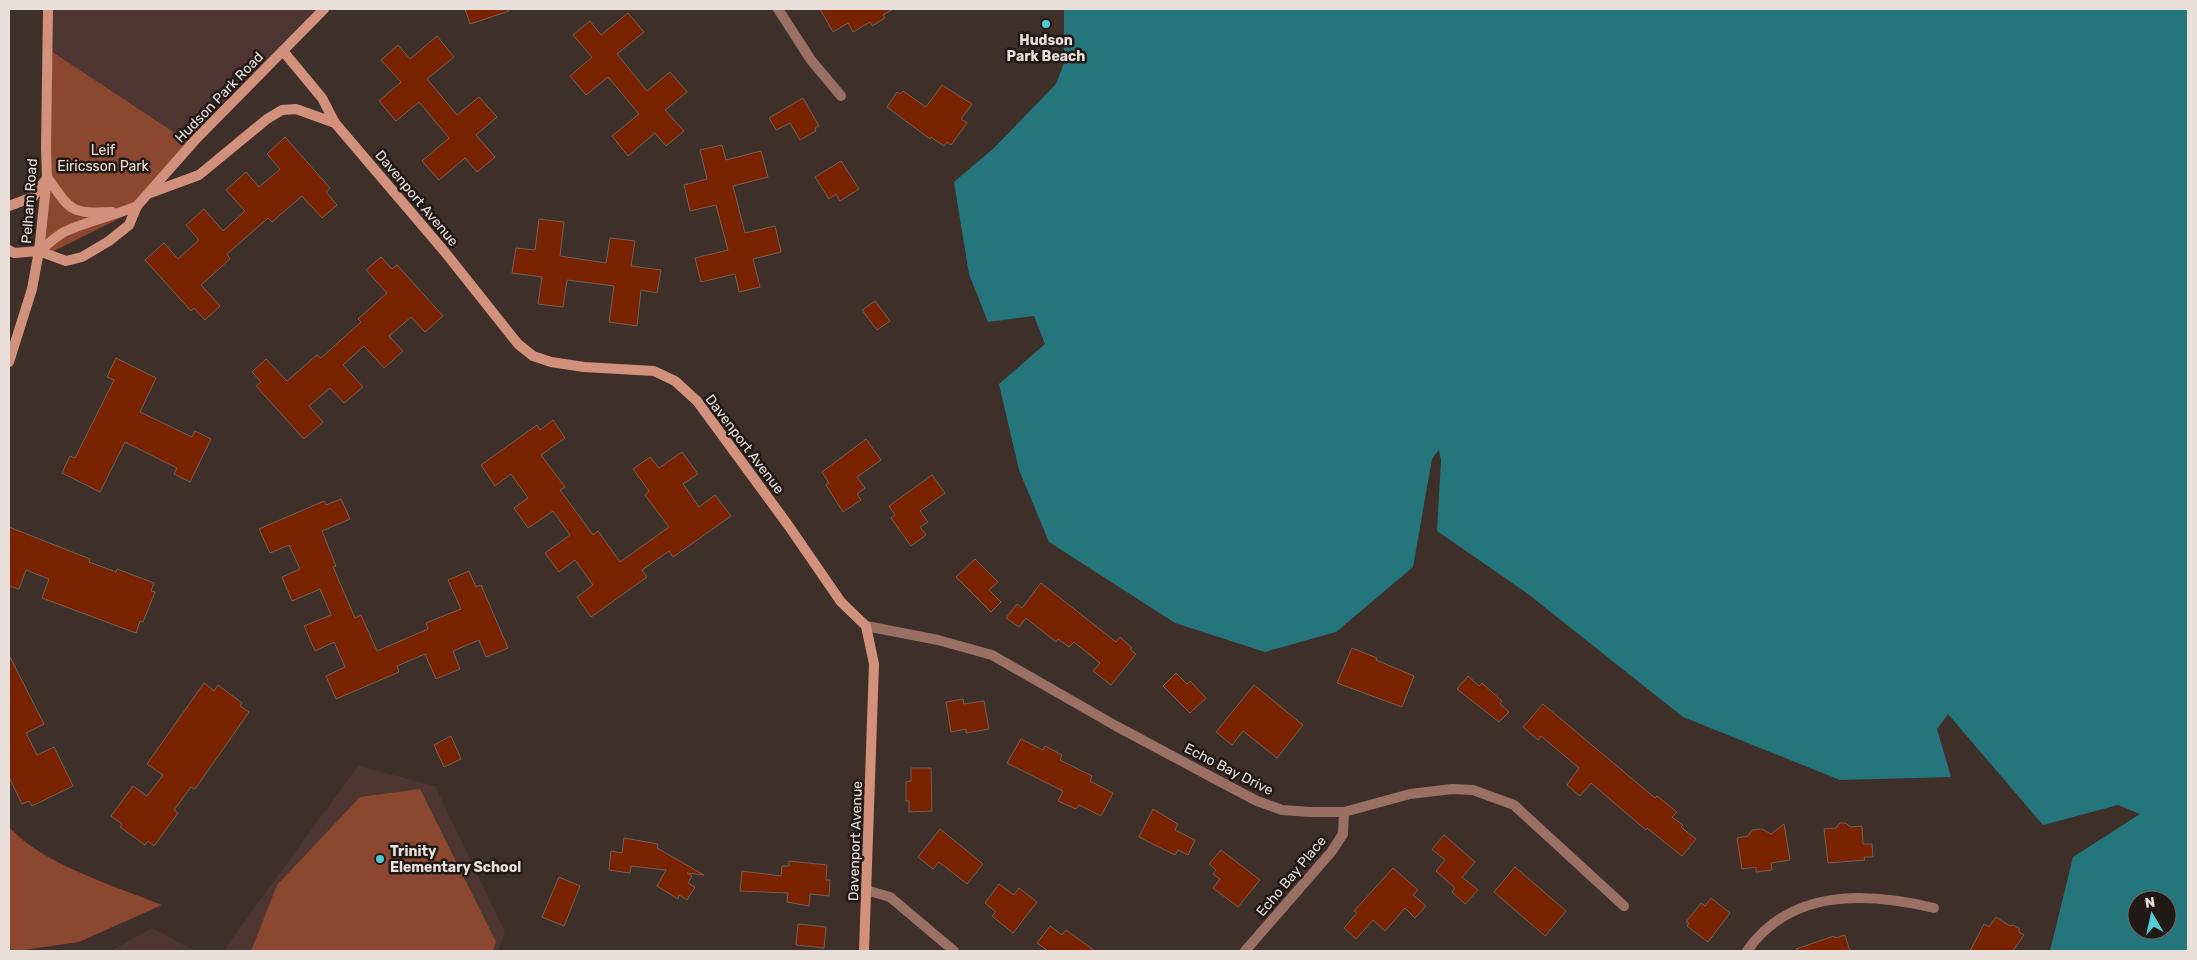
<svg xmlns="http://www.w3.org/2000/svg" width="2197" height="960" font-family="Rubik,sans-serif">
<rect width="100%" height="100%" fill="#3f2f29"/>
<g fill="#4d362f">
<path d="M45,9H326L196,147L45,47Z"/>
<path d="M358,766L435,786L505,932L498,951H223Z"/>
<path d="M152,928L195,951H111Z"/>
</g>
<g fill="#8c4730">
<path d="M45,47L196,147L140,208L42,257Z"/>
<path d="M420,789L496,942L493,951H251L277,885L360,797Z"/>
<path d="M9,827C42,864 115,886 162,905L79,942L24,950H9Z"/>
</g>
<path fill="#25757c" fill-rule="evenodd" d="M1064,9H2188V951H2050L2073,857L2140,814L2118,805L2043,825L1948,714L1937,729L1951,777L1840,780L1683,717L1528,594L1437,531L1441,460L1439,450L1432,459L1413,567L1336,632L1265,652L1175,623L1049,542L1019,470L999,384L1045,344L1034,316L988,322L969,274L954,182L994,148L1056,84L1064,63ZM2137,900H2167V930H2137Z"/>
<g fill="#782200" stroke="#715f59">
<path d="M465,9H508L509,11L470,24Z"/>
<path d="M820,9H893L883,15L885,18L872,26L870,22L853,32L848,23L833,32Z"/>
<path d="M628,13L644,32L617,54L647,91L670,72L687,92L665,110L684,131L666,146L655,133L628,156L612,136L639,114L608,77L586,95L570,76L592,57L573,35L590,21L601,35Z"/>
<path d="M437,36L454,57L427,79L457,115L479,97L497,117L476,135L495,157L477,172L465,158L439,180L422,161L449,138L419,102L396,121L379,101L401,82L381,60L398,45L410,59Z"/>
<path d="M942,85L972,104L961,119L967,123L951,145L947,142L944,146L931,137L930,139L887,107L897,92L900,94L903,91L926,107Z"/>
<path d="M803,98L819,126L815,128L816,131L800,140L790,123L776,130L769,118Z"/>
<path d="M285,137L330,188L326,192L337,205L322,218L302,196L272,222L268,218L227,254L230,259L201,285L220,306L205,320L194,308L191,311L145,260L164,243L178,259L199,240L186,225L204,209L223,231L245,211L226,190L246,172L259,187L280,169L267,154Z"/>
<path d="M722,145L726,160L761,151L768,177L733,186L745,233L775,226L781,252L753,259L760,287L739,292L735,274L701,282L695,258L728,250L716,205L690,211L684,185L707,179L700,150Z"/>
<path d="M841,161L859,189L840,201L836,194L829,199L815,177Z"/>
<path d="M539,219L564,222L560,256L606,263L610,238L635,241L631,266L661,270L657,293L641,290L637,326L609,322L614,286L567,280L563,307L538,304L542,277L512,273L516,248L535,250Z"/>
<path d="M381,257L392,269L397,265L443,316L425,332L411,317L389,336L403,351L384,368L364,346L343,365L363,387L344,403L330,388L309,406L323,422L304,439L256,386L261,382L252,372L266,359L287,381L317,355L321,358L361,322L358,319L387,293L366,270Z"/>
<path d="M875,301L890,321L877,330L862,310Z"/>
<path d="M116,358L156,378L140,412L192,437L195,431L211,439L190,482L174,474L177,468L125,442L100,492L62,473L70,456L75,458L114,380L107,377Z"/>
<path d="M553,420L565,438L541,455L565,487L560,490L593,535L598,531L620,562L669,527L645,495L649,491L633,469L650,457L659,468L682,452L698,474L683,484L699,507L715,495L731,516L673,557L669,551L642,570L647,577L591,617L577,597L593,585L575,560L559,572L545,553L570,535L553,511L528,528L514,508L528,498L511,474L495,486L481,465L537,425L540,430Z"/>
<path d="M866,439L881,460L857,477L865,488L857,494L861,500L843,512L826,485L829,483L822,472Z"/>
<path d="M932,475L945,493L920,511L928,522L920,527L926,535L911,546L891,518L895,515L889,506Z"/>
<path d="M341,499L350,519L322,531L336,566L333,567L355,618L361,615L377,651L428,629L426,623L461,609L448,580L469,571L476,587L481,585L508,648L486,657L479,640L453,651L460,669L436,679L425,654L397,666L399,672L336,699L326,676L345,667L334,642L315,651L304,626L331,615L320,589L292,601L282,577L300,569L289,545L270,553L259,529L324,501L326,505Z"/>
<path d="M9,527L90,559L89,562L116,572L117,569L154,583L151,591L155,592L143,622L140,621L136,633L42,598L49,579L26,570L19,589L9,586Z"/>
<path d="M975,559L998,582L989,590L1001,602L991,612L956,577Z"/>
<path d="M1041,583L1116,642L1120,637L1132,648L1130,649L1136,654L1111,685L1093,671L1100,663L1074,642L1069,647L1058,639L1056,642L1026,618L1019,627L1006,618L1017,604L1022,608Z"/>
<path d="M1352,648L1377,658L1376,660L1414,676L1402,707L1337,683Z"/>
<path d="M9,655L44,724L26,733L37,755L54,747L73,786L32,806L29,801L22,804L9,777Z"/>
<path d="M1176,673L1187,684L1190,681L1206,698L1190,713L1163,686Z"/>
<path d="M1468,676L1479,686L1482,683L1502,701L1500,704L1509,712L1499,722L1457,689Z"/>
<path d="M204,683L214,691L218,685L242,703L240,706L249,712L195,789L191,787L174,810L178,813L154,846L148,841L145,845L120,827L122,824L111,816L133,786L147,796L163,775L147,764Z"/>
<path d="M1254,685L1303,725L1277,758L1243,731L1232,745L1216,732Z"/>
<path d="M963,699L964,704L984,701L989,729L966,733V729L951,732L946,702Z"/>
<path d="M1543,704L1655,798L1657,796L1677,812L1672,817L1683,825L1681,827L1696,839L1682,856L1647,828L1646,830L1633,819L1591,783L1580,796L1567,785L1579,768L1541,736L1538,740L1523,727Z"/>
<path d="M451,736L461,759L444,767L434,745Z"/>
<path d="M1021,739L1043,750L1045,746L1062,755L1060,760L1092,776L1090,781L1113,793L1101,816L1079,805L1076,809L1058,801L1063,791L1007,763Z"/>
<path d="M911,768H931L932,811L909,812V801H906V782L911,781Z"/>
<path d="M1153,809L1178,824L1175,830L1195,840L1188,855L1178,850L1175,855L1139,837Z"/>
<path d="M1840,823H1846L1850,827L1862,826L1863,844H1872L1873,857H1864L1865,860L1828,863L1824,829L1836,828Z"/>
<path d="M1784,824L1790,860L1771,863L1772,870L1756,872V867L1742,869L1737,838L1748,836L1752,830L1762,829L1771,834Z"/>
<path d="M940,829L983,864L967,884L939,862L933,869L918,857Z"/>
<path d="M1444,835L1475,862L1462,877L1478,890L1465,904L1452,892L1455,888L1436,871L1445,860L1432,849Z"/>
<path d="M624,838L658,844L657,848L704,875L687,873L692,876L688,883L695,887L687,900L679,895L678,899L657,886L666,870L631,866L630,873L609,870L611,851L622,853Z"/>
<path d="M1221,850L1260,880L1238,907L1213,888L1220,879L1213,874L1216,870L1209,864Z"/>
<path d="M789,861L827,865L826,880H830L829,896L810,894L809,906L787,902L788,893L740,891L742,871L781,876L782,866H789Z"/>
<path d="M1515,867L1566,911L1545,936L1494,892Z"/>
<path d="M1393,868L1418,890L1413,895L1426,906L1415,918L1405,908L1385,931L1373,920L1356,939L1344,928L1357,913L1354,911Z"/>
<path d="M559,877L580,886L564,926L542,917Z"/>
<path d="M999,884L1014,895L1019,888L1037,902L1013,933L992,916L996,912L985,903Z"/>
<path d="M1711,898L1730,913L1708,942L1687,926L1689,923L1686,922L1701,903L1705,906Z"/>
<path d="M1996,917L2010,926L2013,925L2019,928V932L2024,935L2013,951H1970L1984,924L1989,927Z"/>
<path d="M798,924L826,927L824,948L796,945Z"/>
<path d="M1050,926L1062,935L1066,930L1095,951H1048L1037,943Z"/>
<path d="M1845,935L1850,951H1796V949L1834,936L1835,938Z"/>
</g>
<g fill="none" stroke-linecap="round" stroke-linejoin="round">
<g stroke="#997063" stroke-width="10">
<path d="M778,9L811,60L841,96"/>
<path d="M866,626L938,640L992,655L1116,726L1219,781L1257,801L1282,810L1310,812H1344L1410,794L1452,789L1473,790L1514,805L1624,906"/>
<path d="M866,890L890,897L954,951"/>
<path d="M1245,951L1332,851L1343,834L1344,812"/>
<path d="M1747,951C1791,888 1867,892 1934,908"/>
</g>
<g stroke="#d2917c" stroke-width="10">
<path d="M283,51L322,98L335,123L444,251L518,344L533,356L551,362L584,367L654,371L675,381L697,401L788,525L841,602L866,626L874,664L864,951"/>
<path d="M47,177C71,211 70,214 112,212"/>
<path d="M150,193L199,175L267,119L282,110L296,109L335,123"/>
<path d="M9,206L33,197L47,178"/>
<path d="M9,250L14,253L39,251L66,261L82,257L109,241L129,225L137,206L196,139L324,9"/>
<path d="M39,251C47,245 55,237 64,232C87,221 113,216 137,206"/>
<path d="M9,362L32,289L39,251L47,177L46,148L48,9"/>
</g>
</g>
<g fill="#52cbd7" stroke="#201916" stroke-width="2">
<circle cx="1046" cy="24" r="5"/>
<circle cx="380" cy="859" r="5"/>
</g>
<g text-anchor="middle" stroke-width="5" stroke-linejoin="round" paint-order="stroke">
<g font-size="14" font-weight="bold" fill="#e9dfdb" stroke="#201916">
<text x="1046" y="45">Hudson<tspan x="1046" dy="16">Park Beach</tspan></text>
<text x="390" y="856" text-anchor="start">Trinity<tspan x="390" dy="16">Elementary School</tspan></text>
</g>
<g font-size="14" fill="#e9dfdb" stroke="#201916">
<text transform="translate(219 97) rotate(-46)" y="5">Hudson Park Road</text>
<text transform="translate(417 198) rotate(50)" y="5">Davenport Avenue</text>
<text transform="translate(29 201) rotate(-86)" y="5">Pelham Road</text>
<text transform="translate(745 444) rotate(53)" y="5">Davenport Avenue</text>
<text transform="translate(1229 769) rotate(27)" y="5">Echo Bay Drive</text>
<text transform="translate(855 841) rotate(-88)" y="5">Davenport Avenue</text>
<text transform="translate(1291 876) rotate(-50)" y="5">Echo Bay Place</text>
</g>
<g font-size="14" fill="#f7ddd4" stroke="#201916">
<text x="103" y="155">Leif<tspan x="103" dy="16">Eiricsson Park</tspan></text>
</g>
</g>
<rect width="2197" height="960" fill="none" stroke="#e9dfdb" stroke-width="20"/>
<g transform="translate(2152 915) rotate(351)"><circle r="24" fill="#201916" stroke="#706865"/>
<path d="M0-4L9 19L0 12L-9 19Z" fill="#52cbd7"/>
<text y="-8" font-size="14" font-weight="bold" text-anchor="middle" fill="#e9dfdb">N</text>
</g>
</svg>
